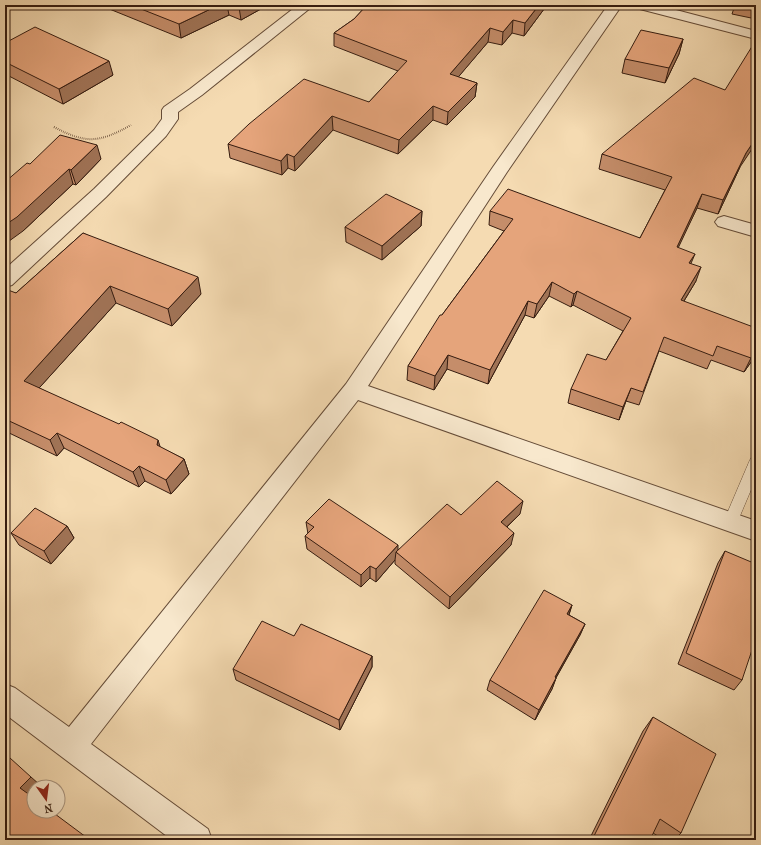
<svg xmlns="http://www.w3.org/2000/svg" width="761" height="845" font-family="'IM FELL French Canon',serif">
<rect width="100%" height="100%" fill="#f5dbb2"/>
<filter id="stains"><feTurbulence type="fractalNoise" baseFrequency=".005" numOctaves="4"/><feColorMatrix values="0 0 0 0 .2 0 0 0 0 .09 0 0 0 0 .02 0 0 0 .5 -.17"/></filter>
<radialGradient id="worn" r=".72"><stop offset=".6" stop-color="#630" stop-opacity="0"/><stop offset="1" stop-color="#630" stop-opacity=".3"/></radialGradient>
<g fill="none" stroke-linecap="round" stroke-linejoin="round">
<g stroke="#654c38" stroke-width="1">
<path id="service" d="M756,457V478L737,523L735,527L730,529L725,527L723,523L749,462L751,458Z"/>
</g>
<g stroke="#654c38" stroke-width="2">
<g id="minor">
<path d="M298,5H314L202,95L178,112V119L166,136L106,197L12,285L5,287V269L94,189L154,130L162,119V110L164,107L190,89Z"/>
<path d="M608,5H622L507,172L368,386L756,521V541L358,400L91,744L208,829L212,840H172L5,714V684L15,688L69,727L346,384L493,167Z"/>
<path d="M634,5H657L756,31V39L636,8Z"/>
<path d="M724,216L756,225V237L718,226L715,222L718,218Z"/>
</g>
</g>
<path stroke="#351c10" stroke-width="2" stroke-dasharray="0.5 1.5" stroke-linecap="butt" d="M54,127C86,144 99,143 131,125"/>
<use href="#service" fill="#f8e8cd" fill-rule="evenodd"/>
<use href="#minor" fill="#f8e8cd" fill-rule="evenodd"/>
</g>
<g fill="#c58d6a" stroke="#351c10">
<path d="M102,5H268L241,20L229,15L181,38L102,6Z"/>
<path d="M367,5H547L524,36L512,33L502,45L488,42L458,77L477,83L475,97L447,125L433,120L398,154L333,130L295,171L288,168L282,175L230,158L228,144L369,102L398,71L334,46V33L354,19Z"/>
<path d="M735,5H756V19L732,14Z"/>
<path d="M683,39L679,54L665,83L622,73L625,59Z"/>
<path d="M5,43L113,75L63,104L7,75L5,69Z"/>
<path d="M602,154L740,167L718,214L697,208L678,247L691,264L696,281L684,301L756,355L744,372L711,360L707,369L659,351L639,405L626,401L619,420L568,403L571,389L606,360L623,331L573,305L571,307L549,296L534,318L525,315L488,384L447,369L434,390L407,380L408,366L442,315L504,231L489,225L490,211L640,238L665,190L599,169Z"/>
<path d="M101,159L76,185L73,184L23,231L30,164Z"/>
<path d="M422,211L421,226L382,260L346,242L345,227Z"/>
<path d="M83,233L201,294L172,326L116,303L39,388L184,459L189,474L171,494L145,481L139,487L64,448L57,456L5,431V292L16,293Z"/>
<path d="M520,514L507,527L511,545L449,609L395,564V560L376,582L370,578L361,587L307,549L305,536L308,534L306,522L398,550L461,515Z"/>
<path d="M67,526L74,538L51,564L19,545L11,533Z"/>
<path d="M725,551L742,680L734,690L678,664L718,563Z"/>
<path d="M572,605L569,615L585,624L580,635L556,678L552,689L535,720L487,690L490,680Z"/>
<path d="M372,656V667L340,730L236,680L233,669Z"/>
<path d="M653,717L681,833L674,840H664L653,833L650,840H589L643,731Z"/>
</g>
<g fill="#a07356" stroke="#351c10">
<path d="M219,5H227L229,15L181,38L179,24Z"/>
<path d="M242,5H268L241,20L239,7Z"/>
<path d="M539,5H547L524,36L525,23Z"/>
<path d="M513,20L512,33L502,45L503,32Z"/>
<path d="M490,28L488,42L449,88L450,74Z"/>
<path d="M683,39L679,54L665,83L669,68Z"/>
<path d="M109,61L113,75L63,104L59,89Z"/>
<path d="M477,83L475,97L447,125L448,112Z"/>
<path d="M433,106V120L398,154L399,140Z"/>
<path d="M332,116L333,130L295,171L294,157Z"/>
<path d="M756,138V143L740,167L718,214L723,200L746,153Z"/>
<path d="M97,145L101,159L76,185L71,170Z"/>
<path d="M287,154L288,168L282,175L281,161Z"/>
<path d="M69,169L73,184L23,231L5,244V225Z"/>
<path d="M702,194L697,208L672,261L677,247Z"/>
<path d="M422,211L421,226L382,260V246Z"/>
<path d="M695,254L689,268V263Z"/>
<path d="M701,267L696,281L676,314L681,300Z"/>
<path d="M198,277L201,294L172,326L168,309Z"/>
<path d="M552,282L549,296L534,318L537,304Z"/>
<path d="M110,286L116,303L31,397L24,381Z"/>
<path d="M577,291L573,305L571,307L574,294Z"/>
<path d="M528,301L525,315L488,384L490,370Z"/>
<path d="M756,351V355L744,372L751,358Z"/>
<path d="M448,355L447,369L434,390L435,376Z"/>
<path d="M631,388L626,401L619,420L623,407Z"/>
<path d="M57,433L64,448L57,456L50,440Z"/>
<path d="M158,440L163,456L157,445Z"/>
<path d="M184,459L189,474L171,494L166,480Z"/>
<path d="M139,466L145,481L139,487L133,472Z"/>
<path d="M523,501L520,514L498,535L501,522Z"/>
<path d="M67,526L74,538L51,564L44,551Z"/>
<path d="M514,533L511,545L449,609L450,597Z"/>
<path d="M398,545V554L396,552L395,560L376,582V569Z"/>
<path d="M370,566V578L361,587V575Z"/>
<path d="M572,605L568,617L567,614Z"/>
<path d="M585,624L580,635L550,688L555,677Z"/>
<path d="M372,656V667L340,730L339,720Z"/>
<path d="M556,678L552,689L535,720L539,710Z"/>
<path d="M31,777L40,785L38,787H34V791L30,796L20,788Z"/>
</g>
<g fill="#e5a47b" stroke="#351c10">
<path d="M131,5H219L179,24Z"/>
<path d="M235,5H242L239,7Z"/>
<path d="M367,5H539L525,23L513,20L503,32L490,28L450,74L477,83L448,112L433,106L399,140L332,116L294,157L287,154L281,161L228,144L249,124L304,79L369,102L407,61L334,33L354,19Z"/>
<path d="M35,27L109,61L59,89L5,62V60L10,57L5,55V43Z"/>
<path d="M641,30L683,39L669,68L625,59Z"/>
<path d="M756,40V138L746,153L723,200L702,194L677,247L695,254L689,263L701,267L681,300L756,328V351L751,358L717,346L713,356L664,337L643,392L631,388L623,407L571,389L587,354L606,360L631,318L577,291L574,294L552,282L537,304L528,301L490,370L448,355L435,376L408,366L440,315H442L513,219L490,211L508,189L640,238L672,177L602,154L694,78L725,90Z"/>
<path d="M60,135L97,145L71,170L69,169L17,217L5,225V182L27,163L30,164Z"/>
<path d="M386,194L422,211L382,246L345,227Z"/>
<path d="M83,233L198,277L168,309L110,286L24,381L119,424L121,422L158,440L157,445L184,459L166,480L139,466L133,472L57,433L50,440L5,419V292L8,290L16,293Z"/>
<path d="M497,481L523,501L501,522L514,533L450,597L396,552L447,504L461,515Z"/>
<path d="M329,499L398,545L376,569L370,566L361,575L305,536L314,527L306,522Z"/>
<path d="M35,508L67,526L44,551L11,533Z"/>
<path d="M725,551L756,564V638L742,680L686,653Z"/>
<path d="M544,590L572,605L567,614L585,624L555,677L556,678L539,710L490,680Z"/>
<path d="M262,621L294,636L301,624L372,656L339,720L233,669Z"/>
<path d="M653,717L716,754L681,833L660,819L650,840H592Z"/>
<path d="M10,758L31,777L20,788L34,798V811H51L90,840H5V764Z"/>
</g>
<rect width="761" height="845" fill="none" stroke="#f5dbb2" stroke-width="20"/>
<rect x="6" y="6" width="749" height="833" fill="none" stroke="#351c10" stroke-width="2"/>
<rect x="10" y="10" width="741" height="825" fill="none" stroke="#351c10"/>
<g transform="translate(46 799) rotate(166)"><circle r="19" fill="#f8e8cd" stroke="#aa9681"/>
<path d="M0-3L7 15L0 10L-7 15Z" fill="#8f2418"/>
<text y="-6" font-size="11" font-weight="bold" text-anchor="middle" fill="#351c10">N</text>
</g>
<rect width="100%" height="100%" filter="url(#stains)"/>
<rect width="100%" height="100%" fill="url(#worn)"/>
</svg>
